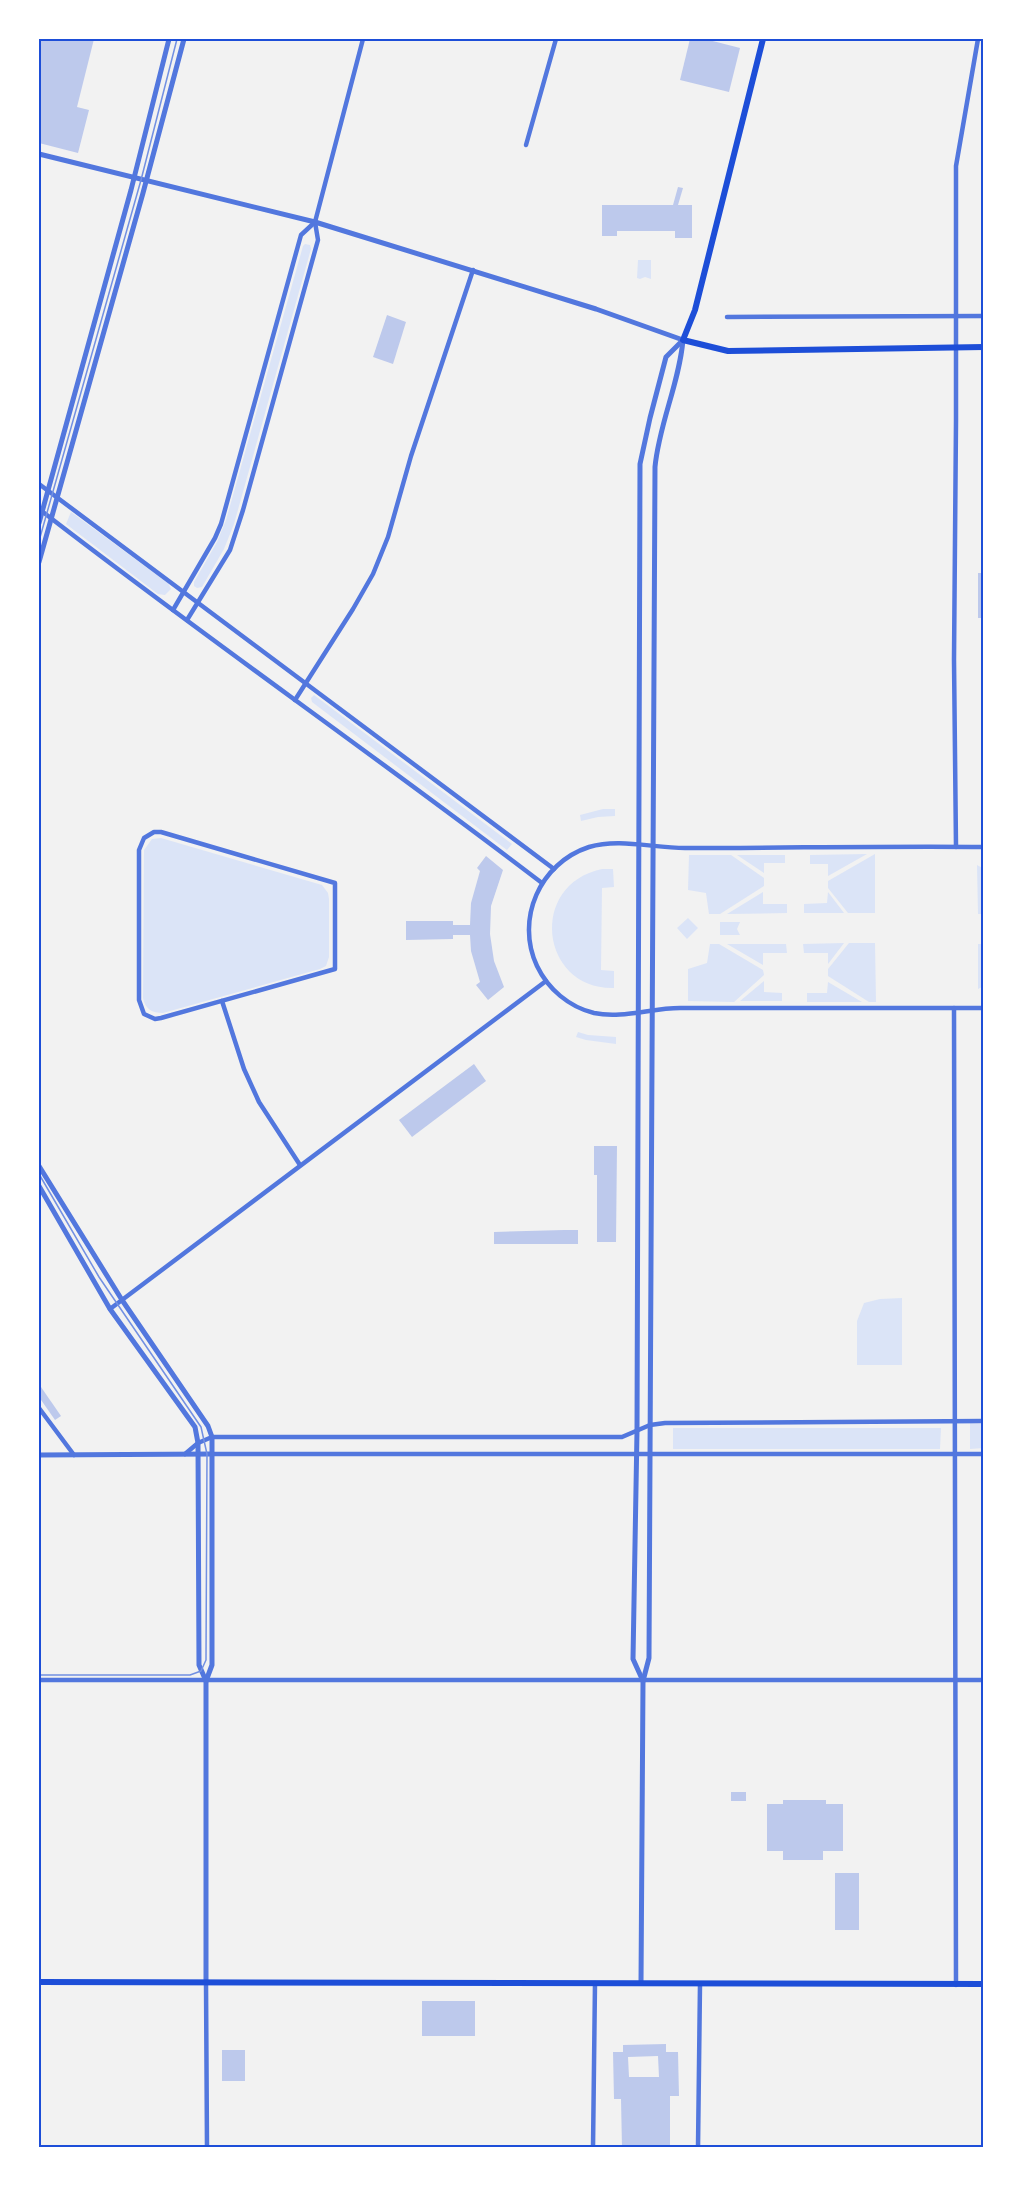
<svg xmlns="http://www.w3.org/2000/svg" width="1023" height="2187" font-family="'Work Sans',sans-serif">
<rect width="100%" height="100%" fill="#f2f2f2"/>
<g fill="#dbe4f7">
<path d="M305,244L310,245L311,249L234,524L224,549L202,587L197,588L194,586V582L217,542L226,520L303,246Z"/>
<path d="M638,260H651V279L645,277L640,279L637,278Z"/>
<path d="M71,512L168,583L171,589L165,595L158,594L66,524Z"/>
<path d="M314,695L512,844L507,850L312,702L311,698Z"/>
<path d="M603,809H615V816L598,817L581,821L580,815Z"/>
<path d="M161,838L322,885L328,893L329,899V957L326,966L320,969L163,1013C152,1013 145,1009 143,998L144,850L152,839Z"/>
<path d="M867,854L828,876V864H810V855Z"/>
<path d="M875,854V913H848L828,888V881Z"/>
<path d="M689,855H731L764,878V886L720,914H709L706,893L688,890Z"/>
<path d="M737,855H785V863H764V873Z"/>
<path d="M977,865L984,869V914H978Z"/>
<path d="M602,869H613L614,887L602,888L601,970L614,971V988C541,990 527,885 602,869Z"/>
<path d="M763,892V904H787V913L727,914Z"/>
<path d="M828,892L844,913H804V904L827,903Z"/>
<path d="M688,918L698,928L687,939L677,928Z"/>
<path d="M720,922H740L737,929L740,935H720Z"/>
<path d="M844,943L828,964V953H804L803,944Z"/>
<path d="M849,943H875L876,1002H869L828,976V969Z"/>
<path d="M710,944H719L763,970L764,975L734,1002L688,1001V969L707,963Z"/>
<path d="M727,944H786L787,953H763V965Z"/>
<path d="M978,944H984V986L978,989Z"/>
<path d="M764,981V992L782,993V1001H740Z"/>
<path d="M828,982L862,1002H807V993H827Z"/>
<path d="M578,1032L588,1035L616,1037V1044L586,1040L576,1037Z"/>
<path d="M902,1298V1365H857V1321L864,1303L880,1299Z"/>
<path d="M970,1423L984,1424V1448L970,1449Z"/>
<path d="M673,1428H941L940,1449H673Z"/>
</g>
<g fill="#bdc9ec" fill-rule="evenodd">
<path d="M39,39H94L77,107L89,110L78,153L39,143Z"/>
<path d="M690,39H705L740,48L729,92L680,80Z"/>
<path d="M678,187L683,188L678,205H692V238H675V231H617V236H602V205H673Z"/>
<path d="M387,315L406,322L393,364L373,357Z"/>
<rect x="978" y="573" width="6" height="45"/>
<path d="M486,856L503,870L491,906L490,934L494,961L504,987L488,1000L476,985L480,982L471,951L470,935H453V939L406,940V921H453V925H470L471,903L480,871L477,868Z"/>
<path d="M474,1064L486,1081L412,1137L399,1120Z"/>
<path d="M594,1146H617L616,1242H597V1175H594Z"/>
<path d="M564,1230H578V1244H494V1232Z"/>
<path d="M41,1387L61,1416L55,1420L39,1397V1389Z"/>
<rect x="731" y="1792" width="15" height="9"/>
<path d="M783,1800H826V1804H843V1851H823V1860H783V1851H767V1804H783Z"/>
<rect x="835" y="1873" width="24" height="57"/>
<rect x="422" y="2001" width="53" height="35"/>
<path d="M666,2044V2052H678L679,2096H670V2148H622L621,2099H614L613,2052H623V2045ZM658,2056L659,2077H629L628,2057Z"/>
<rect x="222" y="2050" width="23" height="31"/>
</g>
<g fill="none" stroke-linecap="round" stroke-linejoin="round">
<g stroke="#5277de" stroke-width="4.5">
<path d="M526,145L556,39"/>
<path d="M727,317L984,316"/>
<path d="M39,484L554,869"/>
<path d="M39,509C204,637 376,756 542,883"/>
<path d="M173,610L215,538L221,524L301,235L315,222"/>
<path d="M187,620L230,550L243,510L318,240L315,222L363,39"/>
<path d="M295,700L353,609L373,574L388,537L411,456L473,270"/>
<path d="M154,832H161L335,883V969L161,1018L155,1019L144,1014L139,1000V850L144,838Z"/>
<path d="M956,847L954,660L956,421V166L978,39"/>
<path d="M984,847C884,846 784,848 685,848C653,848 619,838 589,847C540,863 515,919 537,966C548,989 569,1007 594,1013C622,1019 651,1008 680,1008C781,1008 883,1008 984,1008"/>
<path d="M222,1001L244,1069L259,1102L300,1165"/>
<path d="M954,1008L956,1985"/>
<path d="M110,1309L546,981"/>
<path d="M39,1408L74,1455"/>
<path d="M185,1454L198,1443L212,1437H622L650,1425L665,1423L984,1421"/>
<path d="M212,1454H984"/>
<path d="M39,1680H984"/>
<path d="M206,1982L207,2148"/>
<path d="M593,2148L595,1983"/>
<path d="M698,2148L700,1984"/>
</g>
<g stroke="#5277de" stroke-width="5">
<path d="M39,154L315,222L596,309L683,340"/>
<path d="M39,523L131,190L169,39"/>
<path d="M39,562L143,193L184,39"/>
<path d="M39,1166L122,1300L208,1426L212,1437V1665L206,1681V1982"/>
<path d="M39,1186L110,1309L195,1427L198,1443L199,1665L206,1681"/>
<path d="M39,1455L212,1454"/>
<path d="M643,1681L633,1659L637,1431L640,464L650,418L666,357L682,341"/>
<path d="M641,1983L643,1681L649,1658L655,467C659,424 679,384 683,340"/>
</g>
<g stroke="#1d4ed8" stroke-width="6">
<path d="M763,39L695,310L683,340L728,351L984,347"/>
<path d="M39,1982L984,1984"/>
</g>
<g stroke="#7290e2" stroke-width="1.5">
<path d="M39,541L141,180L177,39"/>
<path d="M39,1174L99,1277L201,1427L207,1454L206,1660L201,1671L190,1675H39"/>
</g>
</g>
<rect width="1023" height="2187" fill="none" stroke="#ffffff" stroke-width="81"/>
<rect x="40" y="40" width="942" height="2106" fill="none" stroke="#1d4ed8" stroke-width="2"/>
</svg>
